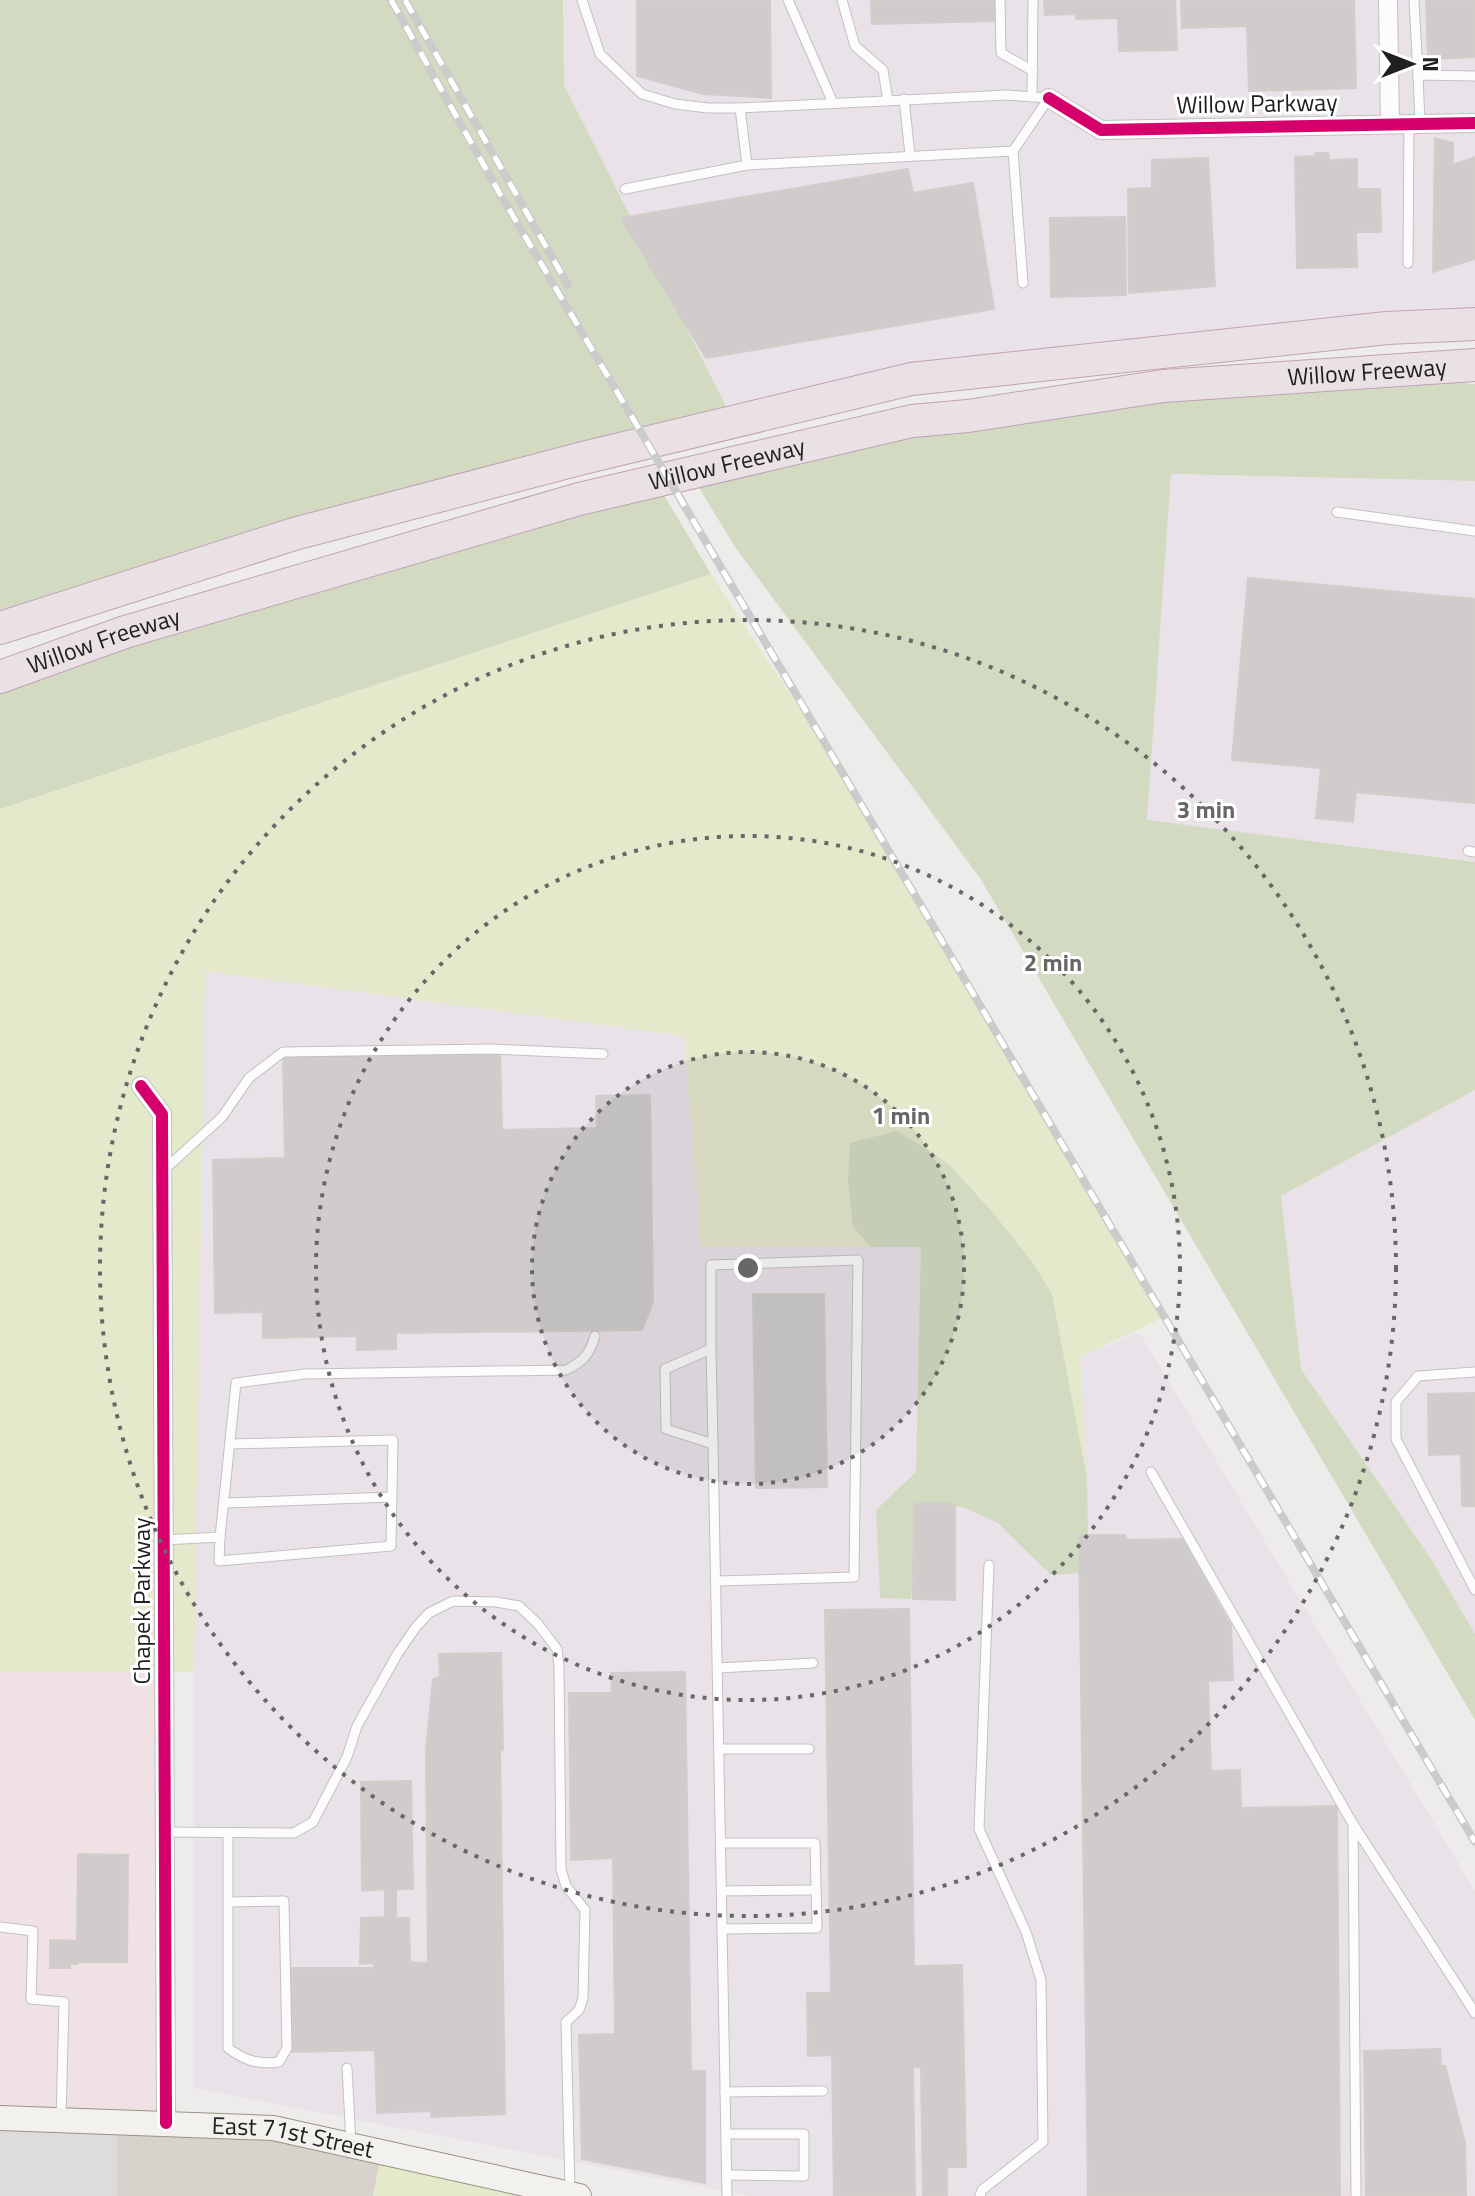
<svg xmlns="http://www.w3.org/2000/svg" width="1475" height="2196" font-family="'Titillium Web',sans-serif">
<rect width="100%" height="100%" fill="#eeecea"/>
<path fill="#dddcdb" d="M0,2119L117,2122V2196H0Z"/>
<path fill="#efe1e4" d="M0,1672H165L166,2123L0,2118Z"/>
<g fill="#eae2e9">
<path d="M563,0H1475V309L911,379L734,422L564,85Z"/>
<path d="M1171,474L1475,481V862L1147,820Z"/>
<path d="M204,971L684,1036L701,1247H921L916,1471L1080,1357L1139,1332L1475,1891V2196H749L194,2088V1612Z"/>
<path d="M1475,1090V1634L1431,1559L1301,1369L1281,1196Z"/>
</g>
<path fill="#d7d3cc" d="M117,2122L382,2152L373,2196H117Z"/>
<g fill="#e5e9cb">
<path d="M711,574L850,786L1164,1317L1080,1357L1087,1478L916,1472L920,1247H701L684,1036L205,971L194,1672H0V809Z"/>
<path d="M382,2152L579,2196H373Z"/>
</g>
<g fill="#d2dbc1">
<path d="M0,0H563L564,85L734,422L0,628Z"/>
<path d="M1362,371L1475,384V481L1171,474L1147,820L1475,862V1090L1281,1196L1301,1369L1431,1559L1475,1634V1720L980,878L735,547L690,473L912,421Z"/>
<path d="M658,485L711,574L0,809V677Z"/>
<path d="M897,1131L948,1163L995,1215L1033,1263L1052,1294L1087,1478L1088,1535L1079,1536L1080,1573L1051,1575L998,1523L963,1507L924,1505L915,1540L911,1599L880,1598L876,1510L916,1472L921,1247H870L853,1226L848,1181L850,1143Z"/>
</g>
<g fill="#cfcccb" stroke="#d1cdcb" stroke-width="2">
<path d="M637,0H770L771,98L703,94L637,76Z"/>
<path d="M871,0H995L996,21L872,24Z"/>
<path d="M1044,0H1175L1177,50L1119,51L1118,18L1076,19V14L1045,15Z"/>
<path d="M1181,0H1354L1356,88L1249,91L1247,26L1182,28Z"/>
<path d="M1426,0H1475V57L1428,59Z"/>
<path d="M1435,138L1453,143V165L1475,157V259L1433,272Z"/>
<path d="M1315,153H1328L1329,160L1357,159V189H1380L1381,232H1356L1357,267L1297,268L1295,157L1315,156Z"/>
<path d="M1208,158L1215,286L1129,293L1128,189L1152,188V160Z"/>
<path d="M908,169L913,193L973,183L994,309L706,358L621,218Z"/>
<path d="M1125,217L1126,295L1051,297L1050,218Z"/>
<path d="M1248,578L1475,599V803L1356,792L1353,822L1316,818L1321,768L1232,760Z"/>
<path d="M500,1052L502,1130L597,1128L596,1096L650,1095L653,1302L642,1330L396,1333V1349L357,1350V1336L263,1338V1312L215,1313L213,1160L285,1158L283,1055Z"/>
<path d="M753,1294H824L827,1487L756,1488Z"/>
<path d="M1475,1393V1506H1462L1461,1454L1429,1455L1428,1394Z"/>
<path d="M914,1504H955V1600L913,1599Z"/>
<path d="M1079,1535H1125L1126,1540L1182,1539L1231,1626L1233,1680L1208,1681L1211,1771L1240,1770L1241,1808L1337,1806L1340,2196H1088Z"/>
<path d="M909,1609L914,1966L962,1965L966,2167H947V2196H923L921,2067H913L915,2196H834L832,2055L808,2056L807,1993H831L825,1610Z"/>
<path d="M501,1653L503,1750L500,1751L505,2114L431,2117L432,2111L377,2113L375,2050L292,2052V1968H374V1963L360,1964L361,1918L385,1917V1889L362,1891L361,1782L411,1781L413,1889H396V1918H409L410,1962L428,1963L426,1752L433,1679L440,1677L439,1654Z"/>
<path d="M685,1672L691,2071H705V2183L582,2159L579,2035L615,2034L613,1858L571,1860L569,1693H612L611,1673Z"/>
<path d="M78,1854L128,1855L127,1962H78V1964H70V1968H50V1940L77,1941Z"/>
<path d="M1440,2049L1441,2066H1445L1465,2143L1466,2196H1366L1364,2051Z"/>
</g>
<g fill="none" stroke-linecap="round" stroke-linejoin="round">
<g stroke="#c1c1c0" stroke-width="11">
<g id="service">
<path d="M582,0L600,54L642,94L675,104L708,108H740L1007,95L1049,98"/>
<path d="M788,0L833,103"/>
<path d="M842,0L855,46L883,70L888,101"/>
<path d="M1000,0L1001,53L1033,71"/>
<path d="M1414,0L1418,75"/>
<path d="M1032,97L1033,0"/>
<path d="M904,99L910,155"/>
<path d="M1420,123L1418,75L1475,76"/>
<path d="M747,165L1013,151"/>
<path d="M625,189L747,165L740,108"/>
<path d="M1408,263L1409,123"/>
<path d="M1023,283L1013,151L1049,98"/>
<path d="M1337,512L1475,531"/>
<path d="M1468,851L1475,852"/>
<path d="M164,1170L222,1117L249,1078L283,1052L491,1049L603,1054"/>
<path d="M711,1349L713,1444"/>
<path d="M1475,1372L1418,1376L1396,1402V1439L1475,1590"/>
<path d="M1151,1472L1353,1824L1475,2013"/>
<path d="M225,1503L391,1497"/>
<path d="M220,1537L219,1561L391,1546L393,1440L230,1444"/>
<path d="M164,1540L220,1537L236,1383L305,1374L566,1370C583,1362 590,1354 595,1336"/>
<path d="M717,1581L854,1577L858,1260L711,1265V1349L665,1369L666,1429L713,1444L727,2196"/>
<path d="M718,1668L813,1663"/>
<path d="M720,1749H809"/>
<path d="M1353,1824L1356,2196"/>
<path d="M165,1832L294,1833L313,1822L347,1757L357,1726L398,1653L416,1627L429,1613L453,1601L496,1602L519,1606L538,1624L557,1649L559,1667L561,1869L566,1886L585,1910L583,1998L579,2010L566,2022L570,2190"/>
<path d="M228,1833V2048C244,2060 258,2065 279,2062L287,2048L284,1901L228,1902"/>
<path d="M721,1843H815L817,1928L722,1929"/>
<path d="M722,1891L816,1890"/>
<path d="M0,1927L33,1931L31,1999L64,2002L61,2120"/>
<path d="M347,2068L351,2142"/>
<path d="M725,2092L823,2091"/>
<path d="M726,2134H804V2176L727,2175"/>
<path d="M980,2196L982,2190L1043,2142L1041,1980L1026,1932L979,1829L989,1565"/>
</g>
</g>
<g stroke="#c1c1c0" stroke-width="20">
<g id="minor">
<path d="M1388,0L1390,123"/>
<path d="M1049,98L1101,130L1475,123"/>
<path d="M141,1086L162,1114L166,2123"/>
</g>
</g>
<g stroke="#989382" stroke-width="26">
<g id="secondary">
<path id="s1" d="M0,2118L273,2128L579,2196"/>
</g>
</g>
<g stroke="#c1a2b5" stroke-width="34">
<g id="motorway">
<path d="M0,628L294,534L583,458L911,379L1387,328L1475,324"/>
<path id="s2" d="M0,677L125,632L579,499L912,421L968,416L1163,386L1475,365"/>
</g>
</g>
<use href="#service" stroke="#fcfcfc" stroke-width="9"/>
<use href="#minor" stroke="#fcfcfc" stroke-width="18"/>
<use href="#secondary" stroke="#f3f1ed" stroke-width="24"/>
<use href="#motorway" stroke="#eae1e5" stroke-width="32"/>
<g stroke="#cbcbcb" stroke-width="8">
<g id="rail">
<path d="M391,0L500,194L1475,1842"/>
<path d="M405,0L568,285"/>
</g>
</g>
<use href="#rail" stroke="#fff" stroke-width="5" stroke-dasharray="15" stroke-linecap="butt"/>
<g stroke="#fff" stroke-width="17">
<g id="cycleway">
<path d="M1049,98L1101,130L1475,123"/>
<path d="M141,1086L162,1114L166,2123"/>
</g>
</g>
<use href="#cycleway" stroke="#d6006c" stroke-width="12"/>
</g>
<circle cx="748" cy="1268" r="216" fill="#686767" fill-opacity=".12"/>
<g fill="none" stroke="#686767" stroke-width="4" stroke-dasharray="4 8">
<circle cx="748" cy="1268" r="216"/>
<circle cx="748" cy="1268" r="432"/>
<circle cx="748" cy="1268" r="648"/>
</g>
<g text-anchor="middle" stroke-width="6" stroke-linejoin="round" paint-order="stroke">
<g font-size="24" fill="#202020" stroke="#fff">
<text transform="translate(1257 104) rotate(-1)" y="8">Willow Parkway</text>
<text dy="8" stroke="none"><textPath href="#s2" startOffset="1406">Willow Freeway</textPath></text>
<text dy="8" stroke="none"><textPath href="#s2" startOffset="758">Willow Freeway</textPath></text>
<text dy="8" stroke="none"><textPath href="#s2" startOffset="110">Willow Freeway</textPath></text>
<text transform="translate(142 1601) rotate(-90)" y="8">Chapek Parkway</text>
<text dy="8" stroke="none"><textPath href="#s1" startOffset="294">East 71st Street</textPath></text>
</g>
</g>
<circle cx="748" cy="1268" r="12" fill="#686767" stroke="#fff" stroke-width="4"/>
<g font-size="24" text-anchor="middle" font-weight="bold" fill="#686767" stroke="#fff" stroke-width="6" stroke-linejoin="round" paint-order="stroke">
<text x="1206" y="818">3 min</text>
<text x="1053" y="971">2 min</text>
<text x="901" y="1124">1 min</text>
</g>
<g transform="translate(1411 64) rotate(90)" stroke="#ffffff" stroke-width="6" paint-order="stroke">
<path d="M0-6L14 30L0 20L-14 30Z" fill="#202020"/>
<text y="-12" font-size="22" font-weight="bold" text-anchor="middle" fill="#202020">N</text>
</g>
</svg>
